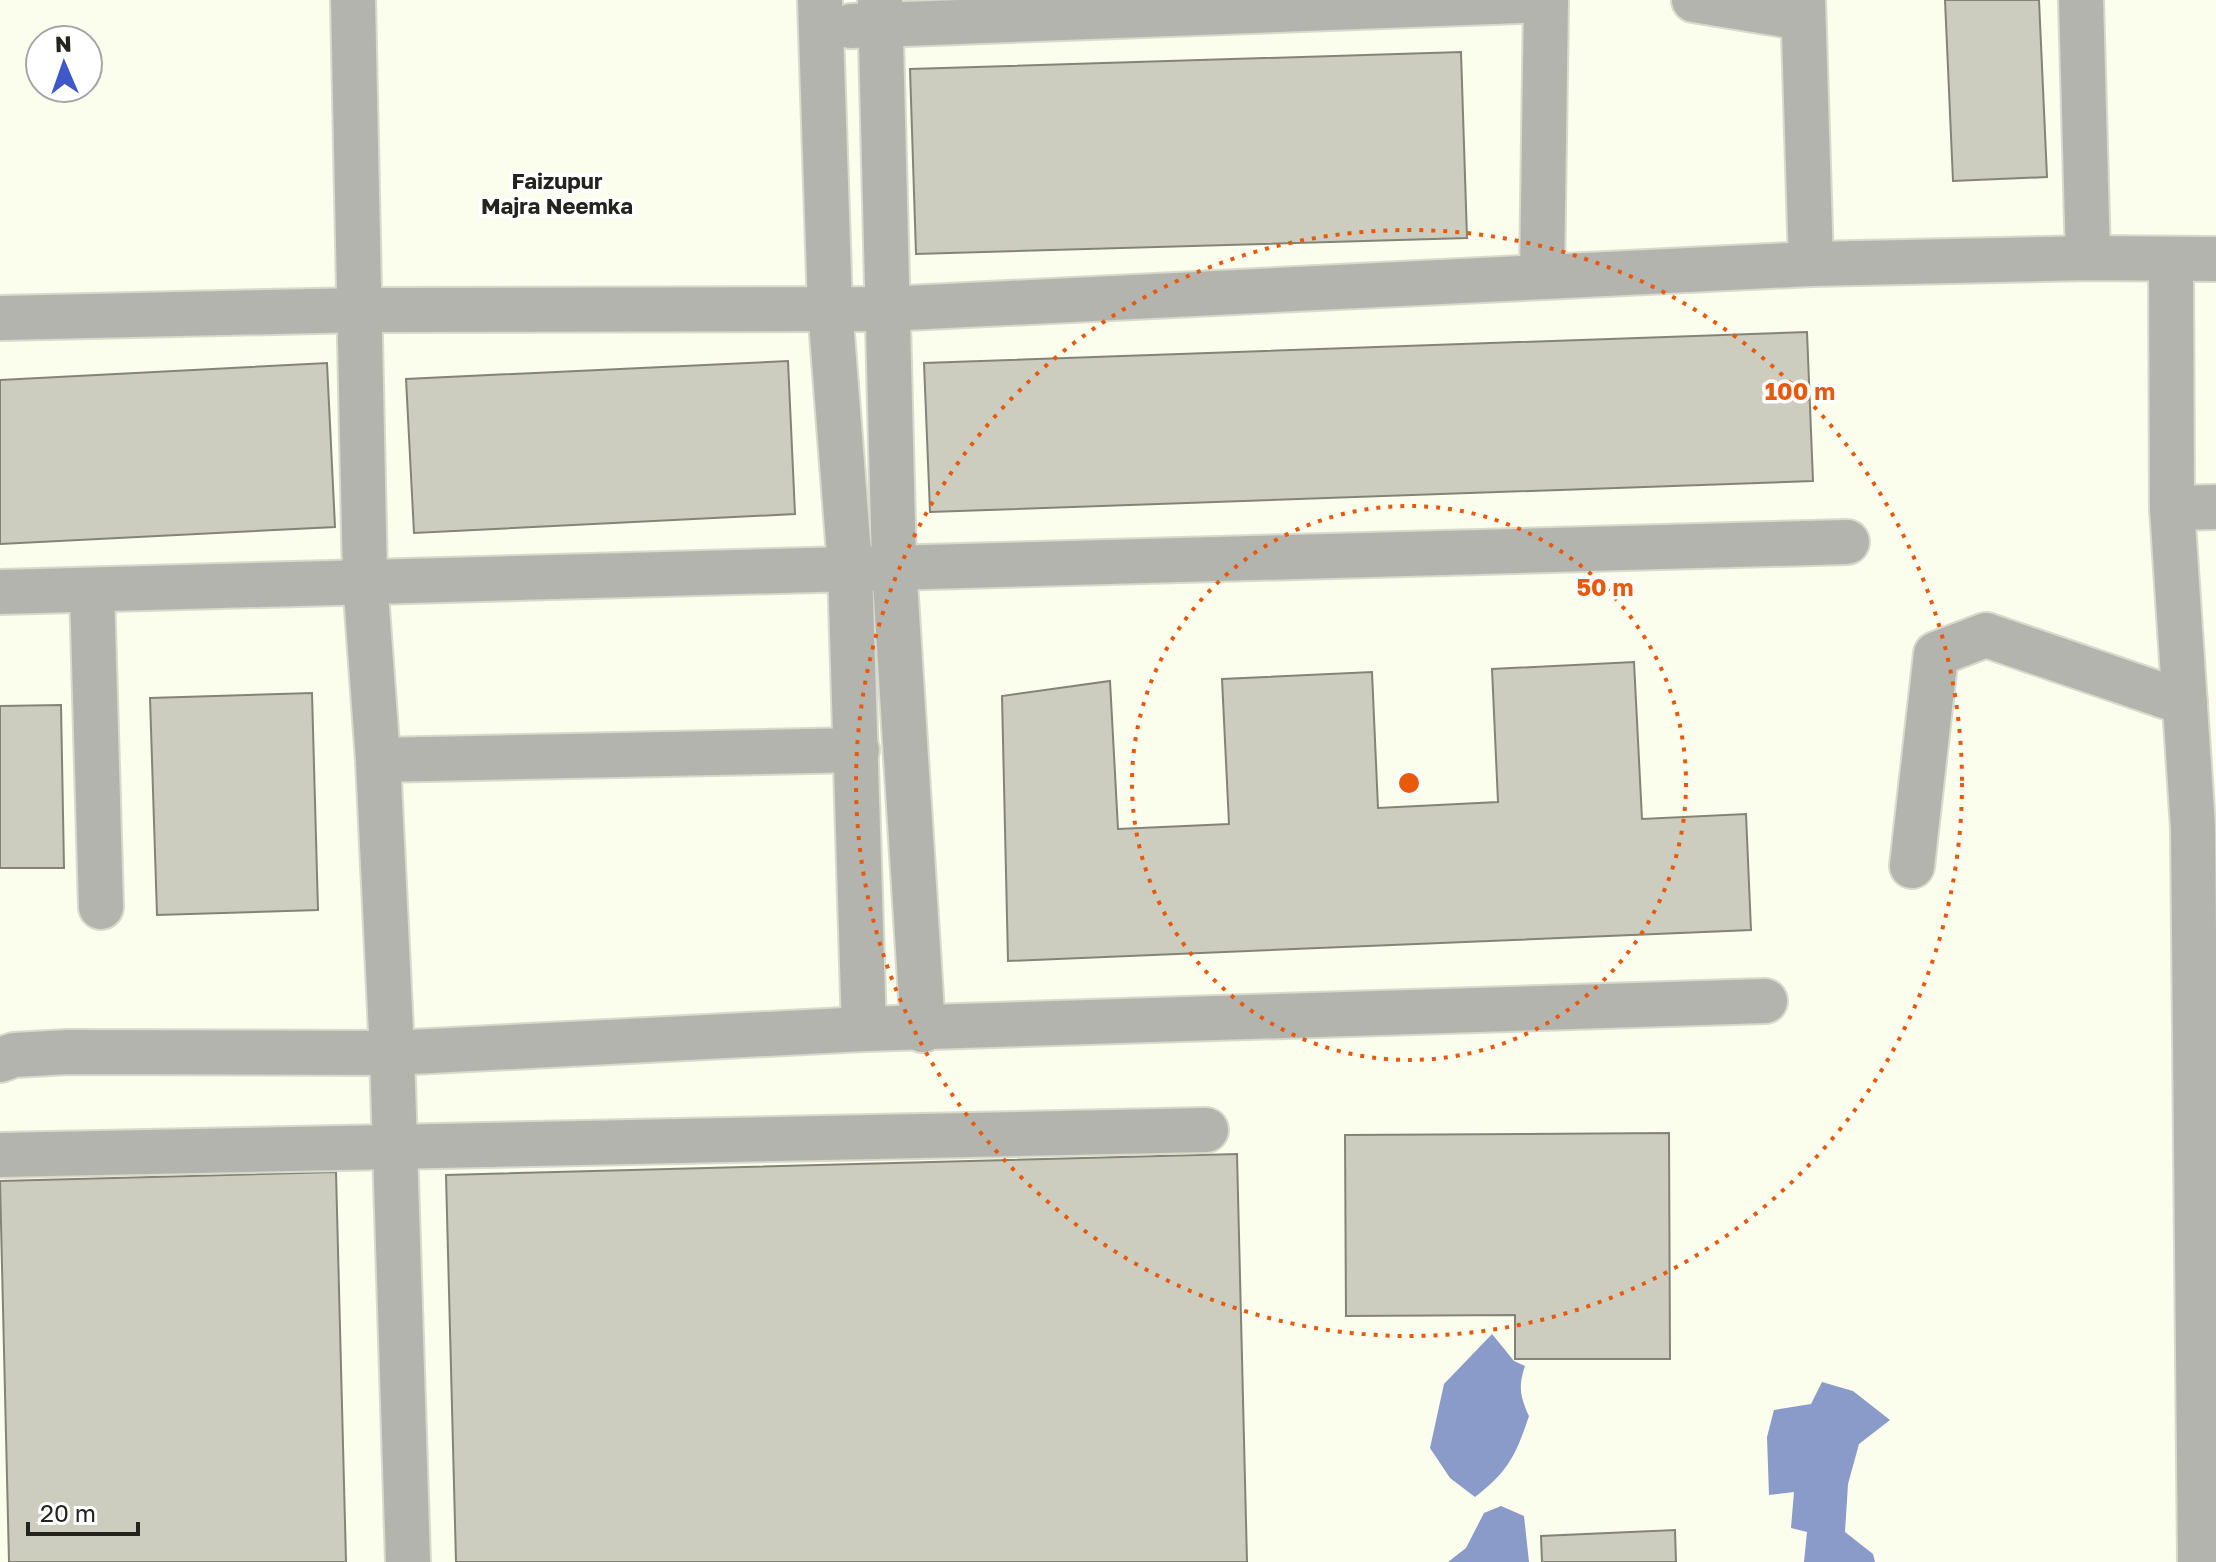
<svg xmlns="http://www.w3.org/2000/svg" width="2216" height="1562" font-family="'Golos Text',sans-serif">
<rect width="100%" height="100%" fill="#fbfded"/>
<g fill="#8a9ac9">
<path d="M1492,1334L1514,1361L1525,1366C1518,1386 1520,1397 1529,1416C1516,1455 1508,1472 1475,1497L1450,1478L1430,1448L1444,1384Z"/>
<path d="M1822,1382L1853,1391L1890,1420L1859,1444L1848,1484L1845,1532L1873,1554L1875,1562H1804L1807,1532L1791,1528L1794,1492L1769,1495L1767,1437L1774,1410L1811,1404Z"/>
<path d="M1501,1506L1524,1516L1529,1562H1448L1466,1548L1484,1513Z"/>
</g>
<g fill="#cccdbf" stroke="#838477" stroke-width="2">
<path d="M1945,0H2039L2047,177L1953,181Z"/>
<path d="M1461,52L1467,238L916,254L910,69Z"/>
<path d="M1807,332L1813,481L930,512L924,363Z"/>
<path d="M788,361L795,514L414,533L406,379Z"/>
<path d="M327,363L335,527L0,544V380Z"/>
<path d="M1634,662L1642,819L1746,814L1751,930L1008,961L1002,696L1110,681L1118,829L1229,824L1222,679L1372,672L1378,808L1498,802L1492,669Z"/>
<path d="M312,693L318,910L157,915L150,698Z"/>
<path d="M61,705L64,868H0V706Z"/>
<path d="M1669,1133L1670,1359H1515V1315L1346,1316L1345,1135Z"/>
<path d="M1237,1154L1247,1562H456L446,1175Z"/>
<path d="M336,1172L346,1562H9L0,1181Z"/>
<path d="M1675,1530L1676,1562H1542L1541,1536Z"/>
</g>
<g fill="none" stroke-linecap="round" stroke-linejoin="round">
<g stroke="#d8dacc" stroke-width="48">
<g id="minor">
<path d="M353,0L365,580L378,760L392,1053L408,1562"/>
<path d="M820,0L830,308L850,567L864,1029"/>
<path d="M880,0L894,566L923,1030"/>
<path d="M1694,0L1803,18"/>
<path d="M1803,0L1811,264"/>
<path d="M2081,0L2088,258"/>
<path d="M851,26L1546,0"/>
<path d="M2171,260L2172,508L2193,828L2200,1562"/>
<path d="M1542,277L1546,0"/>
<path d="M0,318L361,310L886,309L1811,264L2088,258L2216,259"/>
<path d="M2172,508L2216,507"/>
<path d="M92,591L101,907"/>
<path d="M0,592L1847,542"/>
<path d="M378,760L857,750"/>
<path d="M1912,866L1936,654L1986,635L2185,703"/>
<path d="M0,1060L14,1055L68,1052L392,1053L864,1029L1765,1001"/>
<path d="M0,1155L1206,1130"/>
</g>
</g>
<use href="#minor" stroke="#b4b4ae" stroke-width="44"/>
</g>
<g fill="none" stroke="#e8590c" stroke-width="4" stroke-dasharray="4 8">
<circle cx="1409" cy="783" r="277"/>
<circle cx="1409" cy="783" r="553"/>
</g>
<g text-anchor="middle" stroke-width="7" stroke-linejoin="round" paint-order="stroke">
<g font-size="22" font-weight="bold" fill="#23241e" stroke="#fff">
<text x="557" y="189">Faizupur<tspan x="557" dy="25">Majra Neemka</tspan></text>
</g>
</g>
<circle cx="1409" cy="783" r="12" fill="#e8590c" stroke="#fff" stroke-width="4"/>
<g font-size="24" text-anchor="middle" font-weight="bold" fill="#e8590c" stroke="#fff" stroke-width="7" stroke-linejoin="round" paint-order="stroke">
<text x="1800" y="400">100 m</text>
<text x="1605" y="596">50 m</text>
</g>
<g transform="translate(64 64) rotate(358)"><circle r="38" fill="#ffffff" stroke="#a7a7a5" stroke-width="2"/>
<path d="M0-6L14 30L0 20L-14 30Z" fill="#3e57c9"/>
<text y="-12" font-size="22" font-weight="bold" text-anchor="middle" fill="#23241e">N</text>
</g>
<path d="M28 1522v12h110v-12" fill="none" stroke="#23241e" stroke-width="4"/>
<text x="40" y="1522" font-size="24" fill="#23241e" stroke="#ffffff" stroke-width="6" paint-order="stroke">20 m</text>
</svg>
